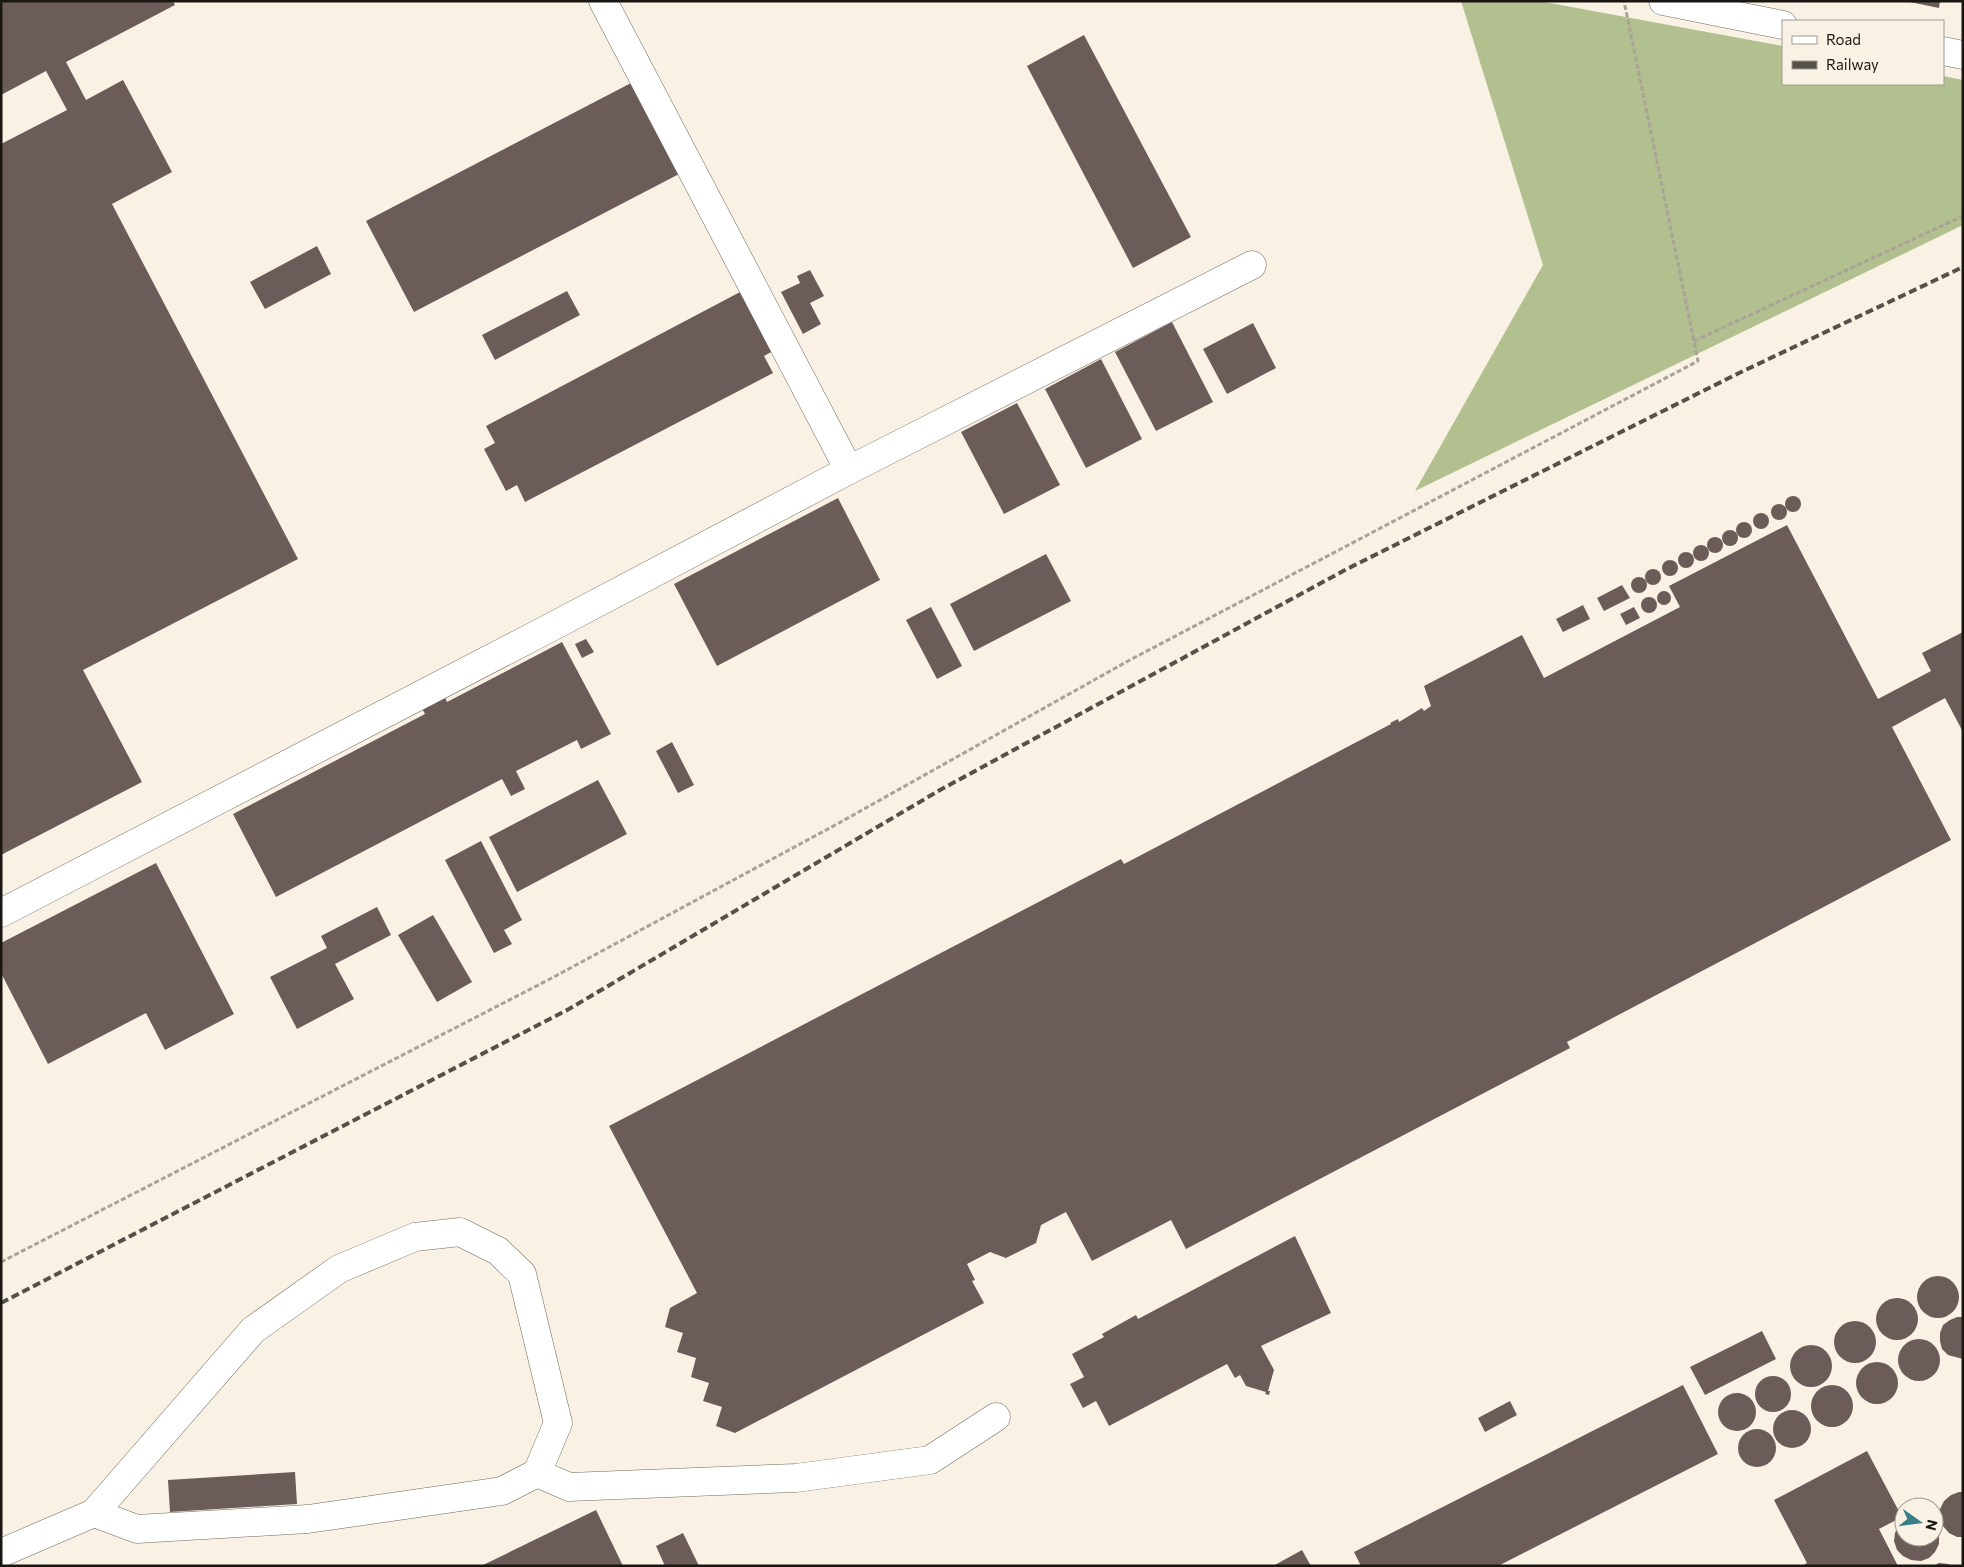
<svg xmlns="http://www.w3.org/2000/svg" width="1964" height="1567" font-family="Commissioner,sans-serif">
<rect width="100%" height="100%" fill="#f9f1e3"/>
<path fill="#b2c090" d="M1461,1H1539L1783,46V84H1943V76L1963,80V225L1415,491L1543,265Z"/>
<g fill="#6c5c59">
<path d="M1,1H173L175,5L66,62L86,100L123,80L172,172L112,204L298,559L83,670L142,782L1,855V144L67,110L46,71L1,95Z"/>
<path d="M1905,1H1940L1939,8Z"/>
<path d="M1084,35L1191,237L1133,268L1027,66Z"/>
<path d="M633,82L681,173L414,312L366,221Z"/>
<path d="M317,246L331,274L265,309L250,282Z"/>
<path d="M810,270L824,296L810,303L821,324L803,334L781,292L800,283L797,276Z"/>
<path d="M567,291L580,315L495,360L482,335Z"/>
<path d="M742,291L773,351L764,356L773,373L525,502L517,485L506,491L484,449L495,443L486,426Z"/>
<path d="M1172,322L1213,402L1156,431L1115,352Z"/>
<path d="M1253,323L1276,368L1227,394L1203,349Z"/>
<path d="M1101,359L1142,439L1086,468L1045,389Z"/>
<path d="M1017,403L1060,485L1004,514L961,432Z"/>
<circle cx="1793" cy="504" r="8"/>
<path d="M838,498L880,580L717,666L674,584Z"/>
<circle cx="1779" cy="512" r="8"/>
<circle cx="1761" cy="521" r="8"/>
<circle cx="1744" cy="530" r="8"/>
<path d="M1787,525L1878,699L1931,671L1922,653L1963,632V732L1945,698L1892,727L1951,840L1567,1042L1570,1048L1186,1249L1171,1220L1092,1261L1066,1212L1041,1225L1036,1243L1006,1258L990,1252L967,1264L975,1280L972,1281L984,1303L735,1433L716,1426L722,1407L703,1401L709,1383L691,1377L696,1358L677,1352L683,1333L665,1327L670,1308L697,1293L609,1126L1121,859L1124,864L1391,724L1390,723L1398,719L1399,722L1422,708L1424,711L1431,706L1424,686L1522,635L1544,678L1680,607L1669,586Z"/>
<circle cx="1730" cy="538" r="8"/>
<circle cx="1715" cy="545" r="8"/>
<circle cx="1701" cy="553" r="8"/>
<circle cx="1686" cy="560" r="8"/>
<path d="M1046,554L1071,601L974,651L950,604Z"/>
<circle cx="1670" cy="568" r="8"/>
<circle cx="1653" cy="577" r="8"/>
<circle cx="1639" cy="585" r="8"/>
<path d="M1622,585L1630,598L1604,611L1597,598Z"/>
<circle cx="1664" cy="598" r="7"/>
<circle cx="1649" cy="605" r="8"/>
<path d="M1583,605L1590,619L1563,632L1556,619Z"/>
<path d="M931,607L962,666L937,679L906,620Z"/>
<path d="M1634,607L1640,618L1626,625L1620,614Z"/>
<path d="M586,639L594,652L582,658L575,644Z"/>
<path d="M562,642L611,734L581,749L577,740L516,771L525,789L511,796L502,779L276,897L233,814L425,714L420,705L443,693L447,702Z"/>
<path d="M672,742L694,785L678,793L656,751Z"/>
<path d="M598,780L627,834L517,892L489,837Z"/>
<path d="M481,841L522,920L504,930L512,944L494,953L445,860Z"/>
<path d="M156,863L234,1014L165,1050L146,1013L48,1064L1,973V943Z"/>
<path d="M377,907L391,935L335,964L354,999L297,1029L270,977L327,948L321,936Z"/>
<path d="M433,915L472,982L437,1002L398,935Z"/>
<path d="M1295,1236L1331,1313L1261,1346L1274,1370L1268,1391H1270L1269,1395L1265,1394L1266,1392L1246,1386L1240,1375L1235,1378L1227,1364L1109,1426L1096,1401L1083,1408L1070,1384L1084,1377L1072,1354L1104,1337L1102,1334L1136,1315L1138,1319Z"/>
<circle cx="1938" cy="1297" r="21"/>
<circle cx="1897" cy="1319" r="21"/>
<path d="M1957,1317H1963V1359L1948,1355L1942,1349L1940,1341V1333L1943,1325L1950,1320Z"/>
<circle cx="1855" cy="1342" r="21"/>
<path d="M1762,1331L1776,1359L1705,1395L1690,1367Z"/>
<circle cx="1919" cy="1360" r="21"/>
<circle cx="1811" cy="1366" r="21"/>
<circle cx="1877" cy="1383" r="21"/>
<circle cx="1773" cy="1394" r="18"/>
<path d="M1683,1385L1718,1454L1498,1566H1361L1354,1552Z"/>
<circle cx="1832" cy="1406" r="21"/>
<circle cx="1737" cy="1412" r="19"/>
<path d="M1510,1401L1517,1415L1485,1432L1478,1418Z"/>
<circle cx="1792" cy="1429" r="19"/>
<circle cx="1757" cy="1448" r="19"/>
<path d="M1867,1451L1902,1517L1879,1529L1898,1566H1802L1807,1563L1774,1500Z"/>
<path d="M295,1472L297,1504L170,1512L168,1480Z"/>
<path d="M1959,1492H1963V1537H1957L1949,1533L1943,1526L1940,1518V1509L1944,1501L1951,1495Z"/>
<path d="M596,1510L623,1566H481Z"/>
<path d="M1904,1520V1537H1934V1523L1937,1526L1939,1535V1544L1935,1552L1929,1558L1921,1561L1911,1560L1903,1556L1897,1550L1894,1541L1895,1533L1899,1524Z"/>
<path d="M683,1533L699,1566H665L656,1546Z"/>
<path d="M1302,1550L1311,1566H1273Z"/>
<path d="M1939,1563L1948,1564L1952,1566H1933Z"/>
</g>
<g fill="none" stroke-linecap="round" stroke-linejoin="round">
<g stroke="#716b5e" stroke-width="29">
<g id="minor">
<path d="M603,1L849,470"/>
<path d="M1663,1L1783,25"/>
<path d="M1943,51L1963,55"/>
<path d="M1,913L540,633L849,470L1252,265"/>
<path d="M537,1473L569,1487L796,1478L930,1460L996,1417"/>
<path d="M1,1553L94,1513L253,1330L339,1269L415,1237L460,1232L498,1251L522,1274L558,1423L537,1473L502,1491L308,1519L137,1529L94,1513"/>
</g>
</g>
<g stroke="#a8a297" stroke-width="3" stroke-dasharray="5 2.5" stroke-linecap="butt">
<path d="M1694,341L1963,216"/>
<path d="M1,1262L550,979L839,823L1128,661L1698,361L1624,1"/>
</g>
<use href="#minor" stroke="#fff" stroke-width="28"/>
<path stroke="#555049" stroke-width="4" stroke-dasharray="8 4" stroke-linecap="butt" d="M1,1303L569,1009L940,790L1345,570L1739,373L1963,267"/>
</g>
<rect width="1964" height="1567" fill="none" stroke="#1a1712" stroke-width="5"/>
<rect x="1782" y="20" width="162" height="65" fill="#f9f1e3" stroke="#a09a8f"/>
<rect x="1792" y="36" width="25" height="8" fill="#ffffff" stroke="#a09a8f"/>
<text x="1826" y="45" font-size="15" fill="#1a1712">Road</text>
<rect x="1792" y="61" width="25" height="8" fill="#555049" stroke="#a09a8f"/>
<text x="1826" y="70" font-size="15" fill="#1a1712">Railway</text>
<g transform="translate(1919 1522) rotate(104)"><circle r="24" fill="#f9f1e3" stroke="#a09a8f"/>
<path d="M0-4L9 19L0 12L-9 19Z" fill="#377e87"/>
<text y="-8" font-size="14" font-weight="bold" text-anchor="middle" fill="#1a1712">N</text>
</g>
</svg>
